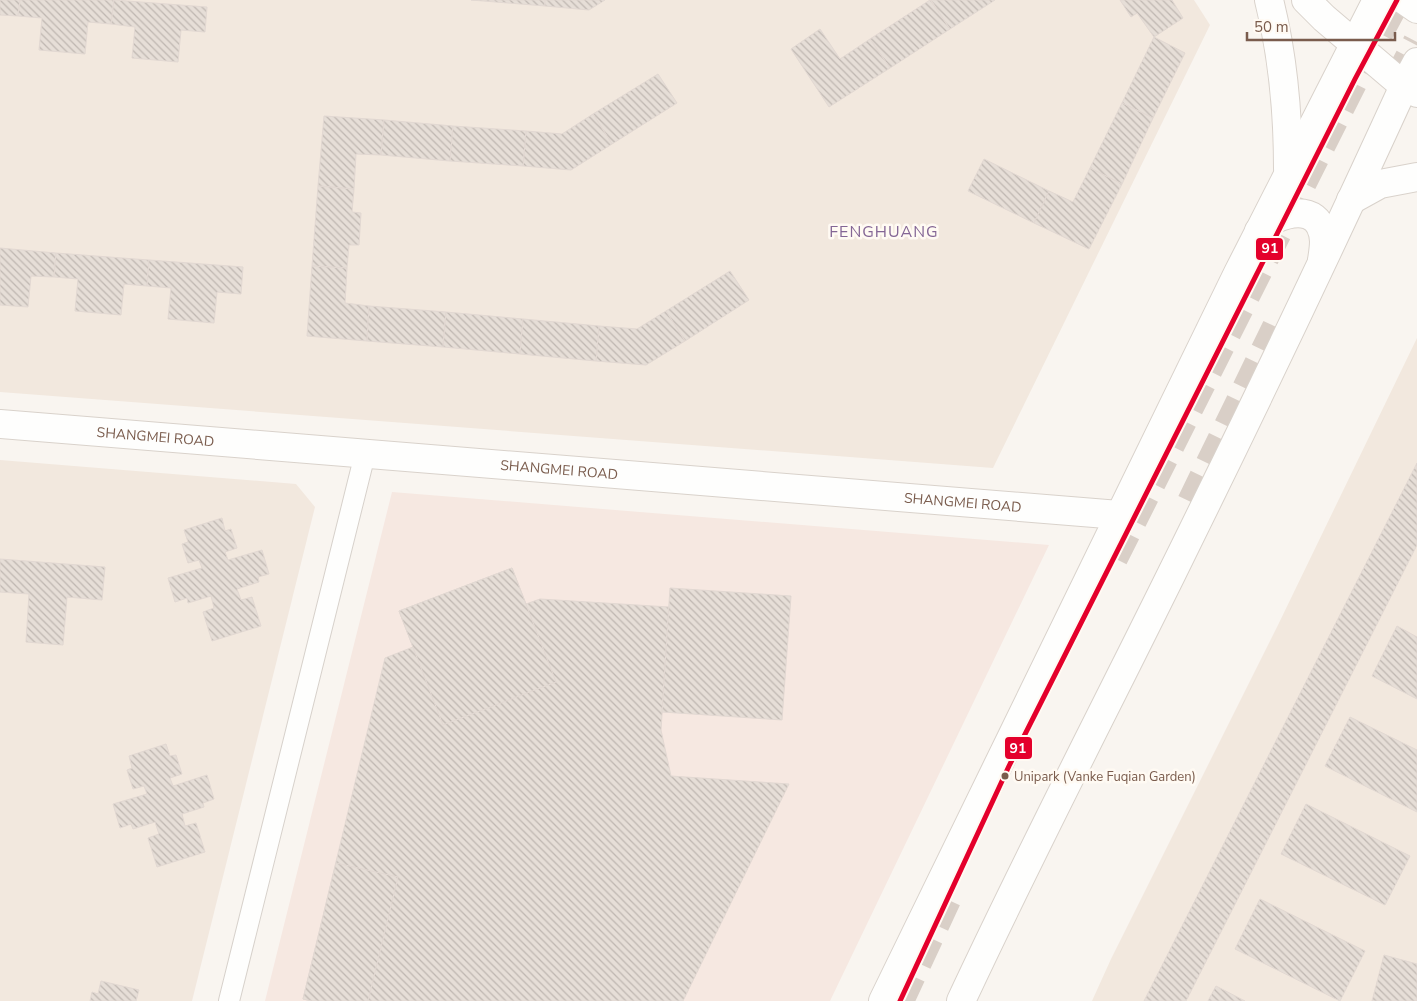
<svg xmlns="http://www.w3.org/2000/svg" width="1417" height="1001" font-family="'Nunito Sans',sans-serif">
<defs>
<pattern id="building-back-hatch" width="6" height="6" patternUnits="userSpaceOnUse" patternTransform="scale(1.25)"><rect width="6" height="6" fill="#e6ded7"/><path d="M-1 5l2 2M0 0l6 6M5-1l2 2" fill="none" stroke="#bfb7b1"/></pattern>
</defs>
<rect width="100%" height="100%" fill="#f9f5f0"/>
<g fill="#f2e8de">
<path d="M0,0H1194L1210,25L993,468L0,392Z"/>
<path d="M1417,338V1001H1092L1111,959L1278,625Z"/>
<path d="M0,460L296,484L315,507L192,1001H0Z"/>
</g>
<path fill="#f6e8e1" d="M392,492L1049,545L830,1001H265Z"/>
<g fill="url(#building-back-hatch)" stroke="#e2d8d2">
<path d="M0,0H20L18,16L0,15Z"/>
<path d="M20,0H114L111,24L88,22L85,54L39,50L42,18L18,16Z"/>
<path d="M114,0L207,7L205,32L181,30L178,62L132,58L135,27L111,24Z"/>
<path d="M471,0H545V6Z"/>
<path d="M545,0H605L589,10L545,6Z"/>
<path d="M930,0L950,29L890,68L870,39Z"/>
<path d="M931,0H995L950,29Z"/>
<path d="M1120,0H1172L1183,18L1154,37L1137,13L1131,17Z"/>
<path d="M820,29L840,59L870,39L890,68L829,107L791,49Z"/>
<path d="M1154,37L1185,53L1153,118L1122,103Z"/>
<path d="M658,74L677,103L612,144L593,114Z"/>
<path d="M1122,103L1153,118L1122,184L1090,168Z"/>
<path d="M593,114L612,144L571,170L523,166L526,131L562,134Z"/>
<path d="M324,116L384,120L381,155L356,154L354,189L318,186Z"/>
<path d="M384,120L453,126L450,161L381,155Z"/>
<path d="M453,126L526,131L523,166L450,161Z"/>
<path d="M984,159L1049,191L1034,223L968,191Z"/>
<path d="M1090,168L1122,184L1089,249L1034,223L1049,191L1073,202Z"/>
<path d="M318,186L354,189L352,212L361,213L359,245H349L347,268L312,266Z"/>
<path d="M0,248L56,253L54,277L31,276L28,307L0,305Z"/>
<path d="M56,253L149,260L147,286L124,284L121,315L75,311L78,279L54,277Z"/>
<path d="M149,260L243,267L241,294L217,292L214,323L168,319L171,288L147,286Z"/>
<path d="M312,266L347,268L345,303L369,306L367,341L307,336Z"/>
<path d="M730,271L749,300L685,341L666,311Z"/>
<path d="M369,306L446,312L443,347L367,341Z"/>
<path d="M666,311L685,341L646,365L596,361L599,326L637,329Z"/>
<path d="M446,312L523,319L520,354L443,347Z"/>
<path d="M523,319L599,326L596,361L520,354Z"/>
<path d="M1417,463V545L1186,1001H1144Z"/>
<path d="M222,518L225,531L231,529L237,548L225,552L228,560L262,550L269,574L258,577L259,582L237,589L241,600L252,597L261,626L212,641L203,612L214,608L211,596L188,603L187,598L175,602L168,578L202,568L199,560L188,563L182,544L188,542L184,530Z"/>
<path d="M0,559L105,567L102,600L67,597L63,645L26,642L29,594L0,592Z"/>
<path d="M512,568L526,604L540,599L669,607L661,730L671,776L789,784L683,1001H312L303,999L385,658L413,647L399,611Z"/>
<path d="M512,568L556,682L443,725L399,611Z"/>
<path d="M670,588L791,596L782,720L662,712Z"/>
<path d="M1397,626L1417,637V699L1372,676Z"/>
<path d="M1350,717L1417,750V812L1325,766Z"/>
<path d="M166,744L170,756L176,755L182,774L170,778L173,786L207,775L214,799L203,803L204,807L182,814L185,826L196,823L205,852L157,867L148,838L159,834L155,822L133,829L131,824L120,828L113,804L147,794L144,786L133,789L127,770L132,768L129,756Z"/>
<path d="M1306,804L1410,856L1385,905L1281,854Z"/>
<path d="M336,863L398,877L368,1001H312L303,999Z"/>
<path d="M1260,899L1365,951L1340,1001L1235,949Z"/>
<path d="M1384,955L1417,964V1001H1372Z"/>
<path d="M101,981L139,990L136,1001H90L92,992L98,994Z"/>
<path d="M1216,986L1245,1001H1208Z"/>
</g>
<g fill="none" stroke-linecap="round" stroke-linejoin="round">
<g stroke="#d9cfc7" stroke-width="28" stroke-dasharray="28 14" stroke-linecap="butt">
<path d="M1396,82L1417,42"/>
<path d="M1191,502L1276,327"/>
<path d="M1114,558L1355,79L1397,0"/>
<path d="M900,1001L952,889"/>
</g>
<g stroke="#d7d1cb" stroke-width="22">
<path id="street" d="M229,1001L365,454"/>
</g>
<g stroke="#d9d2cb" stroke-width="30">
<g id="secondary">
<path d="M1269,0C1283,56 1288,112 1288,169"/>
<path d="M1306,0L1324,18L1404,86L1417,93"/>
<path d="M1404,0L1417,9"/>
<path d="M1351,200L1380,184L1417,177"/>
<path d="M1259,231C1264,227 1269,222 1275,219C1298,209 1322,210 1324,241C1324,247 1323,254 1322,260"/>
<path id="s1" d="M0,424L1119,515"/>
<path d="M883,1001L1238,273L1377,0"/>
<path d="M961,1001C1028,857 1101,717 1171,575C1251,413 1329,250 1404,86L1417,62"/>
</g>
</g>
<use href="#street" stroke="#fefefd" stroke-width="20"/>
<use href="#secondary" stroke="#fefefd" stroke-width="28"/>
<g stroke="#fffaf3" stroke-width="9">
<path id="bus-1" d="M900,1001L1009,766L1355,79L1397,0"/>
</g>
<use href="#bus-1" stroke="#e4002b" stroke-width="5"/>
</g>
<circle fill="#7a5c4d" stroke="#fffaf3" stroke-width="2" cx="1005" cy="776" r="4.5"/>
<g text-anchor="middle" stroke-width="5" stroke-linejoin="round" paint-order="stroke">
<g font-size="13" fill="#7a5c4d" stroke="#fffaf3" text-anchor="start">
<text x="1014" y="781">Unipark (Vanke Fuqian Garden)</text>
</g>
<g font-size="14" fill="#7a5c4d" stroke="#fffaf3">
<text dy="5" stroke="none"><textPath href="#s1" startOffset="156">SHANGMEI ROAD</textPath></text>
<text dy="5" stroke="none"><textPath href="#s1" startOffset="561">SHANGMEI ROAD</textPath></text>
<text dy="5" stroke="none"><textPath href="#s1" startOffset="966">SHANGMEI ROAD</textPath></text>
</g>
<g font-size="16" letter-spacing="1" fill="#846695" stroke="#fffaf3">
<text x="884" y="237">FENGHUANG</text>
</g>
</g>
<g stroke="#fffaf3" stroke-width="2">
<rect x="1255" y="237" width="29" height="24" rx="5" fill="#e4002b"/>
<rect x="1004" y="736" width="29" height="24" rx="5" fill="#e4002b"/>
</g>
<g font-size="14" text-anchor="middle" font-weight="bold" fill="#fff">
<text x="1270" y="253">91</text>
<text x="1018" y="753">91</text>
</g>
<path d="M1247 32v8h148v-8" fill="none" stroke="#7a5c4d" stroke-width="2.5"/>
<text x="1254" y="32" font-size="15" fill="#7a5c4d" stroke="#fffaf3" stroke-width="4" paint-order="stroke">50 m</text>
</svg>
